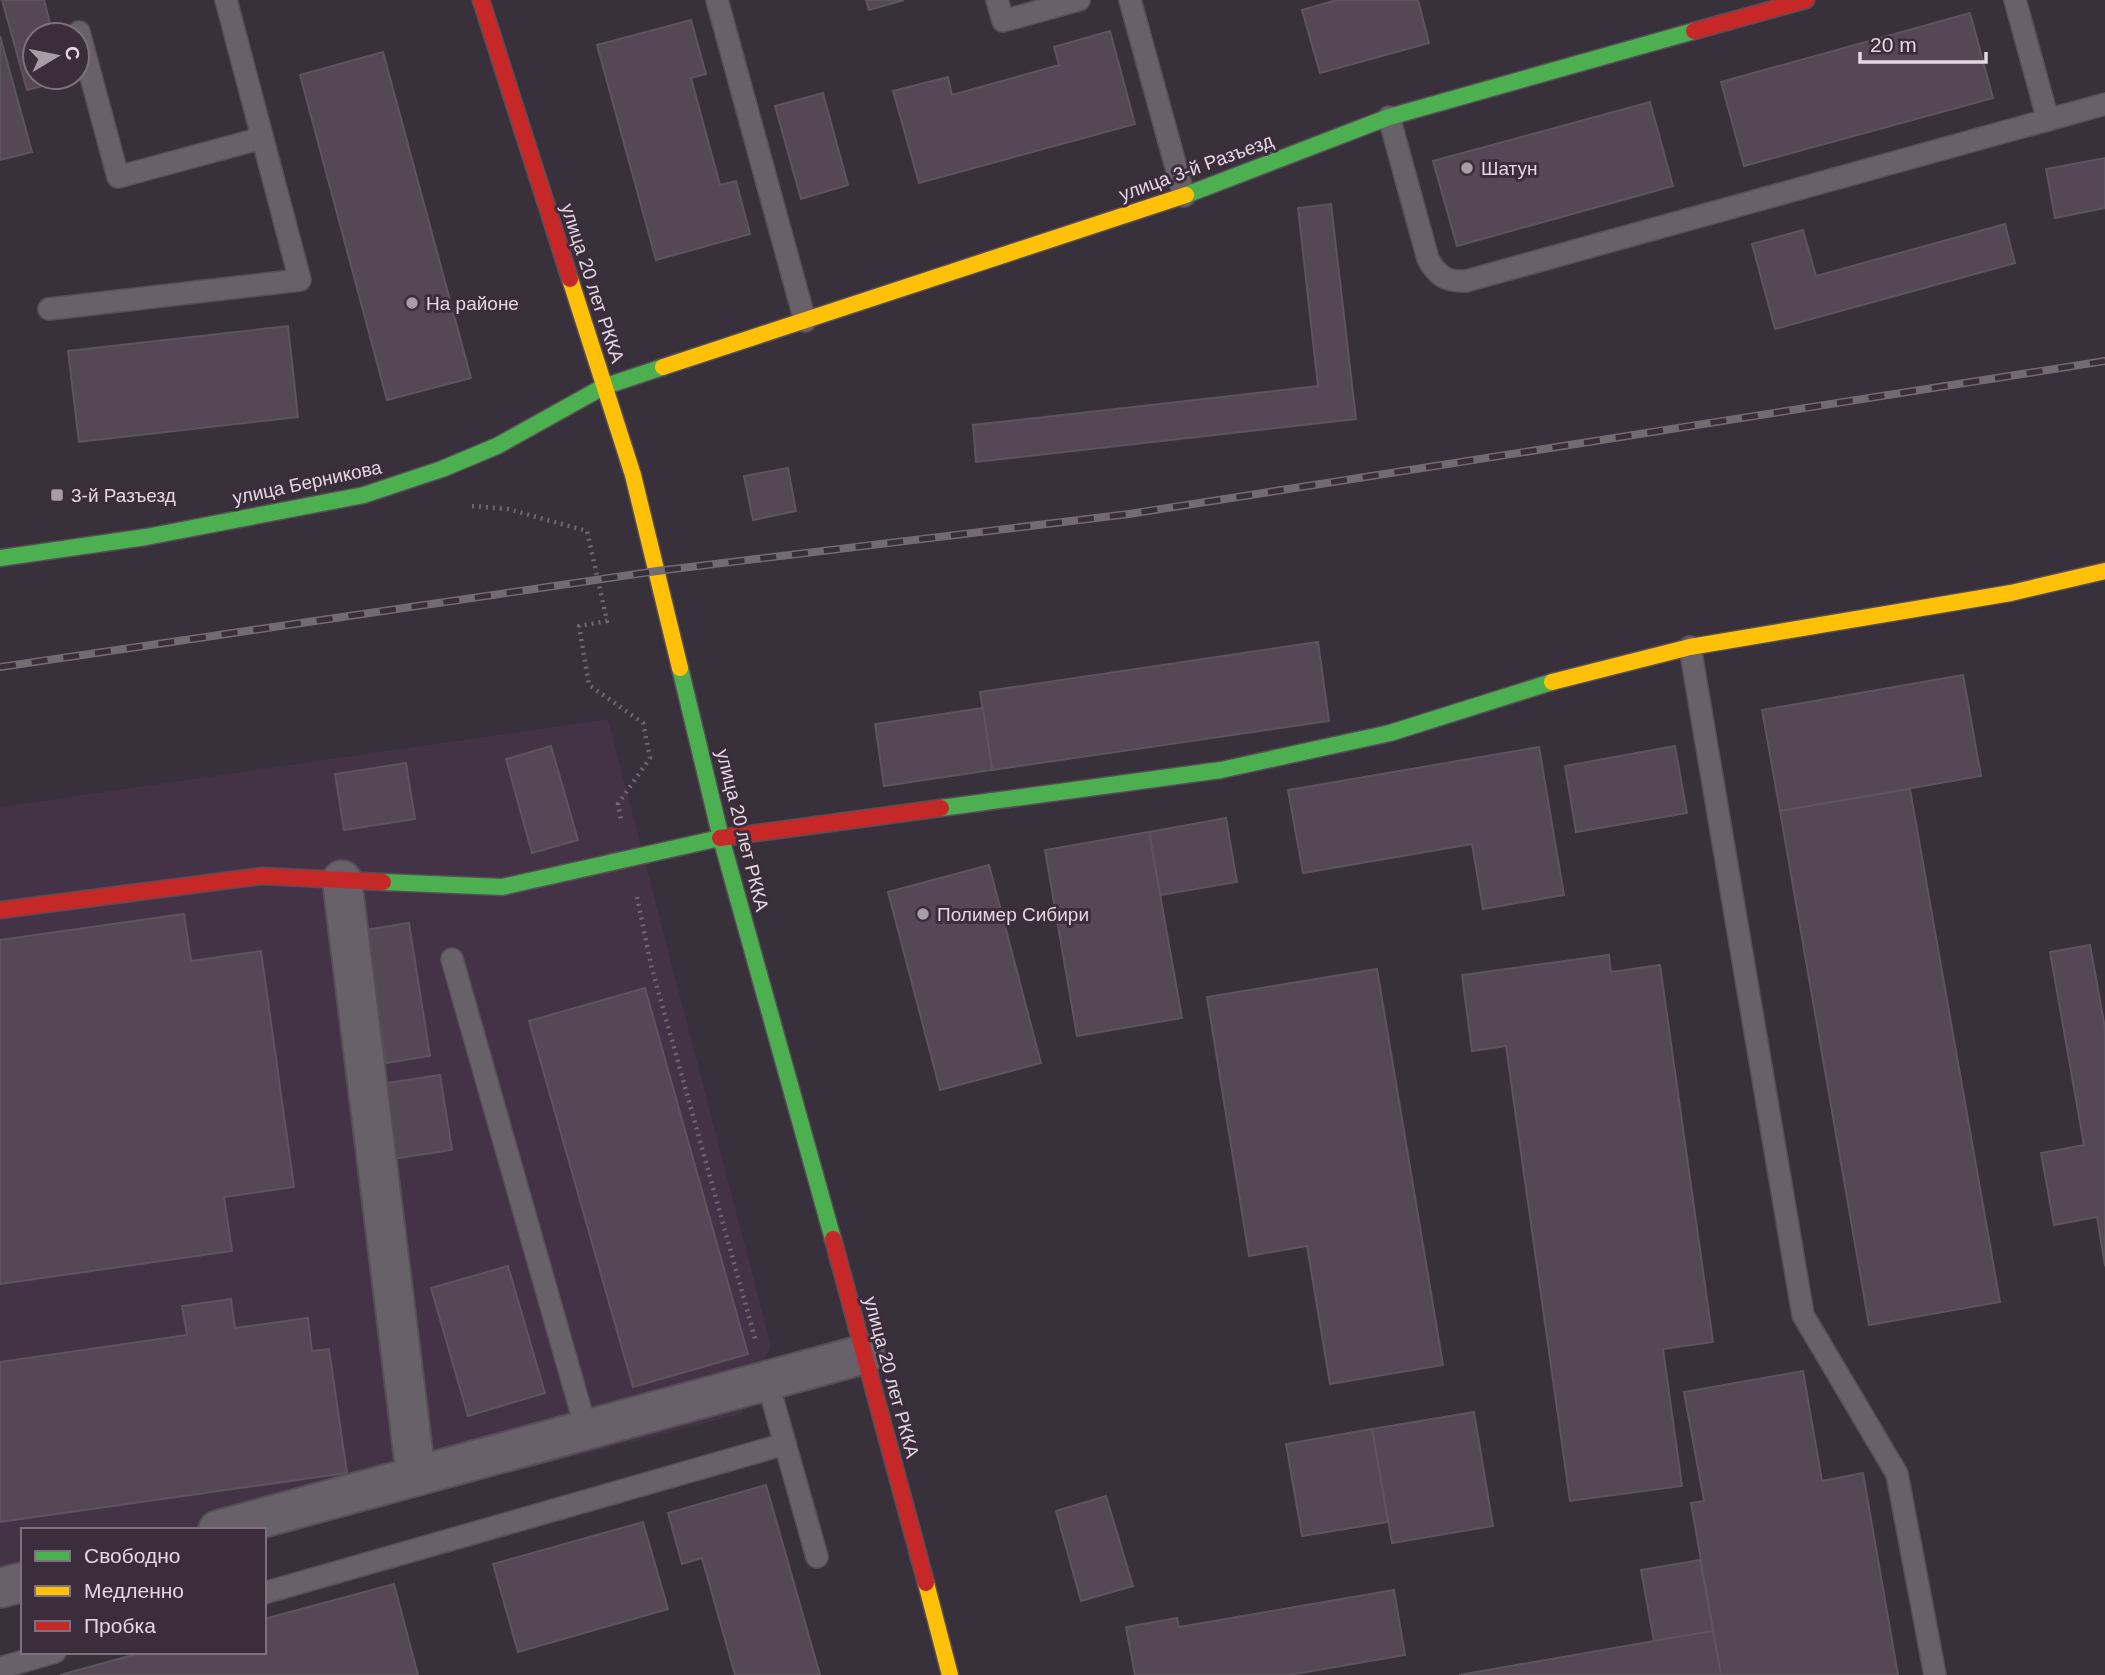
<svg xmlns="http://www.w3.org/2000/svg" width="2105" height="1675" font-family="Arial,sans-serif">
<rect width="100%" height="100%" fill="#38303a"/>
<path fill="#443246" d="M608,719L771,1346L741,1414L264,1536V1530H23V1598L0,1604V807Z"/>
<g fill="#554756" stroke="#5c555d" stroke-width="2">
<path d="M2,0H44L53,35H35V77H64L65,80L27,90Z"/>
<path d="M866,0H904L869,10Z"/>
<path d="M1337,0H1418L1429,43L1320,73L1302,10Z"/>
<path d="M1970,13L1993,98L1744,166L1721,82Z"/>
<path d="M691,20L706,74L691,78L720,185L736,181L750,234L656,260L597,45Z"/>
<path d="M1110,31L1135,124L919,183L893,91L948,77L952,95L1059,65L1054,47Z"/>
<path d="M0,36L32,152L0,160Z"/>
<path d="M383,52L471,378L387,400L300,75Z"/>
<path d="M823,93L848,185L801,199L775,106Z"/>
<path d="M1650,102L1673,186L1457,246L1433,161Z"/>
<path d="M2105,158V208L2055,218L2046,169Z"/>
<path d="M1331,204L1356,419L976,462L973,425L1318,386L1298,208Z"/>
<path d="M2005,224L2015,263L1775,329L1752,244L1803,230L1816,276Z"/>
<path d="M288,326L298,417L79,442L68,351Z"/>
<path d="M788,468L796,511L753,520L744,476Z"/>
<path d="M1318,642L1329,721L992,770L980,692Z"/>
<path d="M1963,675L1981,776L1780,811L1762,710Z"/>
<path d="M983,708L992,770L884,786L875,724Z"/>
<path d="M551,746L578,840L532,853L506,759Z"/>
<path d="M1675,746L1687,813L1576,832L1565,766Z"/>
<path d="M1539,747L1564,895L1483,909L1472,844L1303,873L1288,790Z"/>
<path d="M406,763L415,819L344,830L335,774Z"/>
<path d="M1910,789L2000,1302L1869,1325L1780,811Z"/>
<path d="M1226,818L1237,882L1160,895L1149,832Z"/>
<path d="M1149,832L1182,1018L1077,1036L1045,850Z"/>
<path d="M989,865L1041,1063L940,1090L888,892Z"/>
<path d="M184,914L191,961L261,951L294,1187L224,1197L232,1251L0,1284V940Z"/>
<path d="M409,923L430,1056L386,1063L365,930Z"/>
<path d="M2090,945L2105,1028V1266L2097,1217L2054,1225L2041,1153L2084,1145L2050,952Z"/>
<path d="M1609,955L1611,972L1660,965L1713,1342L1663,1349L1682,1486L1570,1501L1506,1046L1472,1051L1462,975Z"/>
<path d="M1377,969L1443,1365L1330,1384L1307,1246L1249,1256L1207,997Z"/>
<path d="M645,988L748,1354L633,1387L529,1021Z"/>
<path d="M440,1075L452,1150L392,1159L380,1084Z"/>
<path d="M508,1266L545,1393L468,1416L431,1288Z"/>
<path d="M231,1299L235,1328L308,1318L312,1351L329,1349L347,1473L0,1522V1362L187,1335L182,1306Z"/>
<path d="M1803,1371L1822,1481L1863,1473L1898,1675H1721L1691,1503L1704,1501L1684,1392Z"/>
<path d="M1474,1412L1493,1526L1392,1543L1372,1429Z"/>
<path d="M1372,1429L1388,1522L1302,1536L1286,1444Z"/>
<path d="M766,1485L820,1675H735L702,1558L682,1564L668,1513Z"/>
<path d="M1106,1496L1133,1586L1081,1601L1056,1511Z"/>
<path d="M643,1522L668,1609L518,1652L493,1564Z"/>
<path d="M1700,1560L1713,1631L1654,1641L1641,1570Z"/>
<path d="M394,1584L418,1675H60L144,1652H264V1619Z"/>
<path d="M1394,1590L1405,1655L1289,1675H1135L1126,1627L1177,1618L1179,1627Z"/>
<path d="M1713,1631L1721,1675H1459L1654,1641Z"/>
</g>
<g fill="none" stroke-linecap="round" stroke-linejoin="round">
<g stroke="#564f57" stroke-width="24">
<g id="lane">
<path d="M717,0L805,321"/>
<path d="M997,0L1003,21L1079,0"/>
<path d="M1130,0L1184,196"/>
<path d="M2015,0L2048,120"/>
<path d="M79,32L118,177L262,138"/>
<path d="M1389,117L1428,259C1437,276 1447,282 1466,281L2105,104"/>
<path d="M49,309L300,280L226,0"/>
<path d="M1690,647L1803,1315L1897,1474L1935,1675"/>
<path d="M452,959L586,1429"/>
<path d="M767,1380L817,1557"/>
<path d="M264,1593L785,1444"/>
<path d="M0,1668L55,1652"/>
</g>
</g>
<g stroke="#564f57" stroke-width="42">
<g id="street">
<path d="M342,880L416,1476"/>
<path d="M218,1530L865,1354"/>
<path d="M0,1588L23,1582"/>
</g>
</g>
<g stroke="#564f57" stroke-width="19">
<g id="fast">
<path d="M1186,195L1389,117L1694,31"/>
<path d="M0,558L146,537L364,495L442,469L497,446L603,387L663,367"/>
<path d="M680,668L721,838L833,1239"/>
<path d="M941,808L1221,770L1390,733L1552,682"/>
<path d="M383,882L502,887L720,838"/>
</g>
</g>
<g stroke="#564f57" stroke-width="19">
<g id="slow">
<path d="M570,279L633,475L680,668"/>
<path d="M663,367L1186,195"/>
<path d="M1552,682L1690,647L2011,593L2105,571"/>
<path d="M926,1583L950,1675"/>
</g>
</g>
<g stroke="#564f57" stroke-width="19">
<g id="jam">
<path d="M481,0L570,279"/>
<path d="M1694,31L1806,0"/>
<path d="M720,838L941,808"/>
<path d="M0,910L262,876L383,882"/>
<path d="M833,1239L926,1583"/>
</g>
</g>
<g stroke="#6e696f" stroke-width="4.5" stroke-dasharray="2 5" stroke-linecap="butt">
<path d="M472,506L508,509L587,531L607,621L579,626L589,685L643,723L650,758L618,804L621,820"/>
<path d="M637,897L651,965L756,1342"/>
</g>
<use href="#lane" stroke="#686169" stroke-width="21"/>
<use href="#street" stroke="#686169" stroke-width="38"/>
<use href="#fast" stroke="#4caf50" stroke-width="16"/>
<use href="#slow" stroke="#ffc107" stroke-width="16"/>
<use href="#jam" stroke="#c62828" stroke-width="16"/>
<g stroke="#726c72" stroke-width="8">
<path id="rail" d="M0,667L657,571L1129,514L2105,361"/>
</g>
<use href="#rail" stroke="#3c2d3d" stroke-width="5" stroke-dasharray="16" stroke-linecap="butt"/>
</g>
<g fill="#a69da7" stroke="#3c2d3d" stroke-width="2.5">
<circle cx="1467" cy="168" r="7"/>
<circle cx="412" cy="303" r="7"/>
<rect x="50" y="488" width="14" height="14" rx="3.5"/>
<circle cx="923" cy="914" r="7"/>
</g>
<g text-anchor="middle" stroke-width="6" stroke-linejoin="round" paint-order="stroke">
<g font-size="19" fill="#e2d7e2" stroke="#3c2d3d">
<text transform="translate(1196 167) rotate(-20)" y="7">улица 3-й Разъезд</text>
<text transform="translate(593 283) rotate(72)" y="7">улица 20 лет РККА</text>
<text transform="translate(307 482) rotate(-12)" y="7">улица Берникова</text>
<text transform="translate(743 830) rotate(76)" y="7">улица 20 лет РККА</text>
<text transform="translate(892 1377) rotate(75)" y="7">улица 20 лет РККА</text>
</g>
<g font-size="19" fill="#e2d7e2" stroke="#3c2d3d" text-anchor="start">
<text x="1481" y="175">Шатун</text>
<text x="426" y="310">На районе</text>
<text x="71" y="502">3-й Разъезд</text>
<text x="937" y="921">Полимер Сибири</text>
</g>
</g>
<rect x="21" y="1528" width="245" height="126" fill="#3c2d3d" stroke="#7e717f" stroke-width="2"/>
<rect x="35" y="1551" width="35" height="10" fill="#4caf50" stroke="#7e717f" stroke-width="2"/>
<text x="84" y="1563" font-size="21" fill="#e2d7e2">Свободно</text>
<rect x="35" y="1586" width="35" height="10" fill="#ffc107" stroke="#7e717f" stroke-width="2"/>
<text x="84" y="1598" font-size="21" fill="#e2d7e2">Медленно</text>
<rect x="35" y="1621" width="35" height="10" fill="#c62828" stroke="#7e717f" stroke-width="2"/>
<text x="84" y="1633" font-size="21" fill="#e2d7e2">Пробка</text>
<g transform="translate(56 56) rotate(80)"><circle r="33" fill="#3c2d3d" stroke="#7e717f" stroke-width="2"/>
<path d="M0-5L12 26L0 18L-12 26Z" fill="#a69da7"/>
<text y="-10" font-size="19" font-weight="bold" text-anchor="middle" fill="#e2d7e2">С</text>
</g>
<path d="M1860 52v10h126v-10" fill="none" stroke="#e2d7e2" stroke-width="3.5"/>
<text x="1870" y="52" font-size="21" fill="#e2d7e2" stroke="#3c2d3d" stroke-width="5" paint-order="stroke">20 m</text>
</svg>
